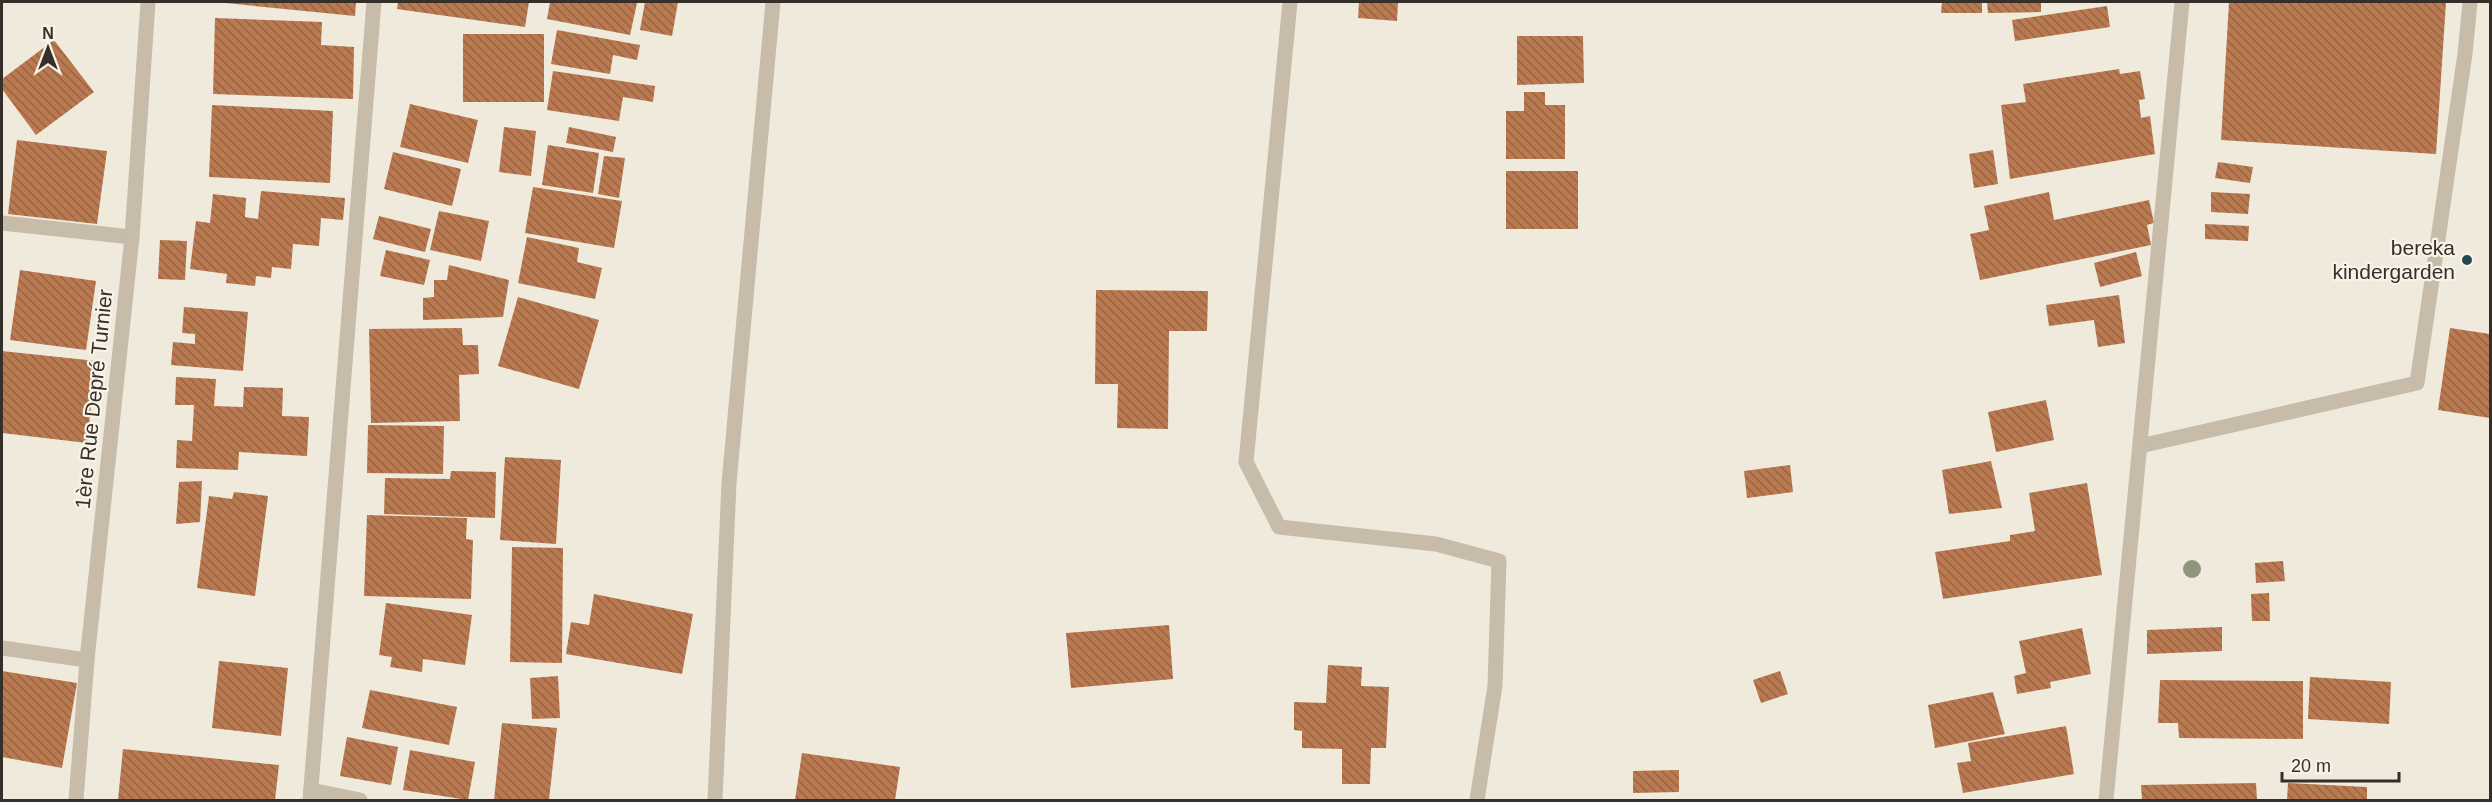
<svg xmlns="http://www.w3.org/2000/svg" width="2492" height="802" font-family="Helvetica,sans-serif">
<defs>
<pattern id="building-back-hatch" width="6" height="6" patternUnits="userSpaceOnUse" patternTransform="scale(1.5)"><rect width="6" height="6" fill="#ba7a51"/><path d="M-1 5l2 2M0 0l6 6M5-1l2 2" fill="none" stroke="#986443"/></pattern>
</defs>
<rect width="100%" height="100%" fill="#f0eadd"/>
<g fill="url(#building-back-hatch)">
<path d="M215,2H356L355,16Z"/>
<path d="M398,2H529L525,27L397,9Z"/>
<path d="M550,2H627L637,3L630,35L547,19Z"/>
<path d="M645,2H678L672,36L640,30Z"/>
<path d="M1359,2H1398L1397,21L1358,18Z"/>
<path d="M1942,2H1982V13H1941Z"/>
<path d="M1987,2H2041V12L1988,13Z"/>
<path d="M2229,2H2446L2436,154L2221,140Z"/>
<path d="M2107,6L2110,27L2015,41L2012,20Z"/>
<path d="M215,18L322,22L321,45L354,47L353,99L213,94Z"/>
<path d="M557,30L640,45L637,60L613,55L610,74L551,64Z"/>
<rect x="463" y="34" width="81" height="68"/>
<path d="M1517,36H1583L1584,83L1517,85Z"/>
<path d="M54,40L94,92L36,135L2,89V79Z"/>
<path d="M2119,69L2120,74L2140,71L2145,99L2139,100L2141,118L2150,116L2155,154L2010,179L2001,105L2026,102L2023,84Z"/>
<path d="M553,71L655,86L653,102L623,97L619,121L547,110Z"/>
<path d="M1524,92H1545V105H1565V159H1506V111H1524Z"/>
<path d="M410,104L478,120L468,163L400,147Z"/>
<path d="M212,105L333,111L330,183L209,177Z"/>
<path d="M504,127L536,131L531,176L499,172Z"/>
<path d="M569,127L616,137L613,152L566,143Z"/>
<path d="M17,140L107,151L97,224L8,214Z"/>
<path d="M548,145L599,153L593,193L542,185Z"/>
<path d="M1993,150L1998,184L1974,188L1969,154Z"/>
<path d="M393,152L461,169L452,206L384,189Z"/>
<path d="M604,156L625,158L619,198L598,194Z"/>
<path d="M2218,162L2253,167L2250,183L2215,178Z"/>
<rect x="1506" y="171" width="72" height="58"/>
<path d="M533,187L622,201L614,248L525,233Z"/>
<path d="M261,191L345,198L343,220L321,218L319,246L293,244L291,269L272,267L271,278L256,276L255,286L226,283L227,274L190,269L196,221L210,223L213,194L246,198L245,217L258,219Z"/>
<path d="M2049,192L2054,220L2149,200L2154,223L2147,225L2151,245L1980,280L1970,234L1989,230L1984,206Z"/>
<path d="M2211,192L2250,194L2248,214L2211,212Z"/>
<path d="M439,211L489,221L481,261L430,250Z"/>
<path d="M379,216L431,229L425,252L373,239Z"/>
<path d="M2205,224L2249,226L2248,241L2205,239Z"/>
<path d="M527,237L579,248L577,262L602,268L595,299L518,283Z"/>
<path d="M160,240L187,241L185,280L158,279Z"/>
<path d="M386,250L430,260L424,285L380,276Z"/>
<path d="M2136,252L2142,276L2100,287L2094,263Z"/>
<path d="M449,265L509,280L503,317L423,320V298L434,297V280H447Z"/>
<path d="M20,270L96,281L86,350L10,340Z"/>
<path d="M1096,290L1208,291L1207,331H1169L1168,429L1117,428L1118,384H1095Z"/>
<path d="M2119,295L2125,343L2098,347L2094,320L2049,326L2046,305Z"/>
<path d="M518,297L599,320L579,389L498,366Z"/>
<path d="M184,307L248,312L243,371L171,365L173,342L195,344V334L182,333Z"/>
<path d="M462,328L463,345H478L479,374L459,375L460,421L371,423L369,329Z"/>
<path d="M2450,328L2490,334V418L2438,410Z"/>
<path d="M2,351L96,361L87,443L2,433Z"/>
<path d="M176,377L216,379L214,406L243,407L244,387L283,388L282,416L309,417L307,456L239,452L238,470L176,468L177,440L192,441L194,405H175Z"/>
<path d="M2046,400L2054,440L1996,452L1988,412Z"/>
<path d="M368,425L444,426L443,474L367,473Z"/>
<path d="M505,457L561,460L556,544L500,540Z"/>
<path d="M1991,461L2002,508L1949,514L1942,470Z"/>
<path d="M1790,465L1793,492L1747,498L1744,471Z"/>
<path d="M451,471L496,472L495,518L384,514L385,478L450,479Z"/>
<path d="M202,481L200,522L176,524L179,482Z"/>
<path d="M2087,483L2102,575L1943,599L1935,552L2010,541V535L2035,531L2029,493Z"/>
<path d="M234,492L268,496L255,596L197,588L209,496L232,499Z"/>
<path d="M367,515L467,518L466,539L473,540L471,599L364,596Z"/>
<path d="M512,547L563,548L562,663L510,662Z"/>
<path d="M2283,561L2285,581L2256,583L2255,563Z"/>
<path d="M2269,593L2270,621H2252L2251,594Z"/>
<path d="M594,594L693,614L682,674L566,654L571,622L589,625Z"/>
<path d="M386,603L472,615L465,665L423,659L422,672L390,667L392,657L379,655Z"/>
<path d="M1169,625L1173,679L1071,688L1066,633Z"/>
<path d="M2222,627V651L2147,654V630Z"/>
<path d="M2082,628L2091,674L2050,682L2051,688L2017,694L2014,676L2026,673L2019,641Z"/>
<path d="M219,661L288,668L281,736L212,728Z"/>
<path d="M1328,665L1362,667L1361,686L1389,687L1386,748H1371L1370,784H1342V749L1302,748V731L1294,730V702L1326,703Z"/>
<path d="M2,671L77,683L62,768L2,757Z"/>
<path d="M1780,671L1788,694L1761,703L1753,680Z"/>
<path d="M558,676L560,718L532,719L530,678Z"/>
<path d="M2310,677L2391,682L2389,724L2308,719Z"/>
<path d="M2160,680L2303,681V739L2179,738L2178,723H2158Z"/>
<path d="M370,690L457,707L449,745L362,728Z"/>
<path d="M1993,692L2005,734L1935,748L1928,705Z"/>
<path d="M502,723L557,728L549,800H494Z"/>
<path d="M2066,726L2074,774L1963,793L1957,763L1971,761L1968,743Z"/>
<path d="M347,737L398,747L391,785L340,776Z"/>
<path d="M123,749L279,765L275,800H118Z"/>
<path d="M410,750L475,762L468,800L403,790Z"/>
<path d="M802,753L900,767L895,800H795Z"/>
<path d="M1679,770V792L1633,793V771Z"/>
<path d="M2256,783L2257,800H2142L2141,785Z"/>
<path d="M2288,783L2367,787V800H2287Z"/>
</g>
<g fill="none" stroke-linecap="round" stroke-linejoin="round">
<path stroke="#c7bbaa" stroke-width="15" d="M1290,2L1246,462L1279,527L1436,544L1499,561L1495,686L1477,800"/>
<g stroke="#c7bbaa" stroke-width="15">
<path d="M2,223L132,237"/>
<path d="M2140,446L2417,383L2465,54L2470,2"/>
<path d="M2,648L87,660"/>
<path d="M311,790L360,800"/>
<path d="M76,800L87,660L132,237L148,2"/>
<path d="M310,800L374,2"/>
<path d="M715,800L729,483L773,2"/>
<path d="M2106,800L2182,2"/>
</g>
</g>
<circle fill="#8f967d" cx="2192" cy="569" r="9"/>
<circle fill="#234852" stroke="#f8f3e9" stroke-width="2" cx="2467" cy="260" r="6"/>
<g text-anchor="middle" stroke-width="4.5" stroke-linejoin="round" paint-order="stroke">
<g font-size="21" fill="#352f29" stroke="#f8f3e9" text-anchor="end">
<text x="2455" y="255">bereka<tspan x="2455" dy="24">kindergarden</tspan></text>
</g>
<g font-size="21" fill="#352f29" stroke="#f8f3e9">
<text transform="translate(94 399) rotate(-84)" y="7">1ère Rue Depré Turnier</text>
</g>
</g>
<rect width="2492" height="802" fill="none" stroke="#352f29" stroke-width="6"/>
<g transform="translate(48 48)" stroke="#f8f3e9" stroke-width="4.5" paint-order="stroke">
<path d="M0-4.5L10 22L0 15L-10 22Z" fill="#352f29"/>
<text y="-9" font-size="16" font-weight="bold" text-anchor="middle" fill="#352f29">N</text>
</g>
<path d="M2282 772v9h117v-9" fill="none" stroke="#352f29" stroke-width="3"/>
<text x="2291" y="772" font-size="18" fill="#352f29" stroke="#f8f3e9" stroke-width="4.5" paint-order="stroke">20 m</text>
</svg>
